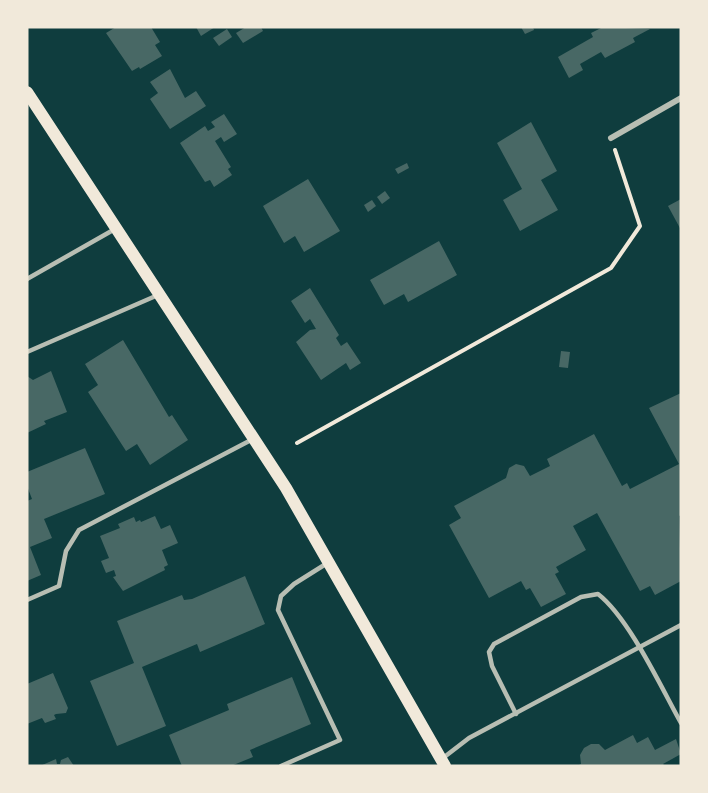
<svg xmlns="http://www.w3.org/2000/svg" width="708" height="793" font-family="'Alegreya Sans',sans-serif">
<rect width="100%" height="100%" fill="#0f3d3e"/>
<g fill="#486865">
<path d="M116,27H151L160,42L155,45L162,56L140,69L139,67L132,71L106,33Z"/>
<path d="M196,27H215L201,36Z"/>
<path d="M246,27H261L263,31L243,43L236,33Z"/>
<path d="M521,27H533L534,30L525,34Z"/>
<path d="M603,27L650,29L633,38L635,42L605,58L601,52L580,64L583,70L569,78L558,57L593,37L591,33Z"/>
<path d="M227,29L232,37L219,46L213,38Z"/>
<path d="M170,69L185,98L196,91L206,106L170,129L150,99L158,93L150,82Z"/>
<path d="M224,114L237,134L224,142L221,137L215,141L231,167L228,169L232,175L214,187L210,180L205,182L180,143L205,126L208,131L215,127L211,122Z"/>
<path d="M531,122L557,171L541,180L558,210L520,231L503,200L522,189L497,143Z"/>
<path d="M407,163L409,168L398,174L395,169Z"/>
<path d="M308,179L340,231L304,252L295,236L284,243L263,206Z"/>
<path d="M385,191L390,198L382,204L377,197Z"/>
<path d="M681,199V230L668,206Z"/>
<path d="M372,200L376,206L368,212L364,205Z"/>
<path d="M439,241L457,275L408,302L404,294L384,305L370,280Z"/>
<path d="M310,288L339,335L336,338L341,346L347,342L361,363L350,370L346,363L321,380L296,342L310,330L316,329L310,319L305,323L291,301Z"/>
<path d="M123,340L169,417L172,415L188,440L150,465L137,444L126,451L88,392L98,385L85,364Z"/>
<path d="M561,351L570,352L568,368L559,367Z"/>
<path d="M51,371L67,412L44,421L46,424L27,433V376L33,380Z"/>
<path d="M681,393V515L679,516L681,581L655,595L650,586L640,591L597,513L573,526L586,550L556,567L559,572L555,574L566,594L541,607L530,588L526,590L521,581L489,598L449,525L461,518L454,506L506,478L509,468L516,464L524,466L530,476L550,466L547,459L594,434L622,486L627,483L630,489L679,464L649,408Z"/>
<path d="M85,448L105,494L44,519L52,538L30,547L41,575L27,581V501L32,499L27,486V472Z"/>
<path d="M155,516L161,529L170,525L178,543L162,550L168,565L164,567L165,570L123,591L113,577L116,576L114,570L106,573L101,561L109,558L100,536L120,528L118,524L134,517L136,522L140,520L141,522Z"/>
<path d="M245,576L265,624L200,652L197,644L142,667L166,726L117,746L90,681L134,663L117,621L182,595L184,600L192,599Z"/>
<path d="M53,673L68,708L66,713L56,714L54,715L56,719L45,723L42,718L27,724V684Z"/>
<path d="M292,677L311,724L250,750L253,757L231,766H182L169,735L229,710L227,704Z"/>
<path d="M633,735L637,743L648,737L655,750L676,739L681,754L663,764L665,766H577L581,764L580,755L584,748L591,744H599L605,750Z"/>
<path d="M68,757L74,766H40L56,759L57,764H60L61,760Z"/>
</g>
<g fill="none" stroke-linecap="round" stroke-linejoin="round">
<path stroke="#f1e9da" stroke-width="4" d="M297,443L611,268L640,226L615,150"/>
<g stroke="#b8beb3" stroke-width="4.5">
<path d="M27,279L115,229"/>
<path d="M27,352L158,295"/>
<path d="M27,600L59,586L66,551L79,530L253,439"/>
<path d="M516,714L492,666L489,652L494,644L581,597L598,594C629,618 661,687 681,723"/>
<path d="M443,758L469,738L681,625"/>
<path d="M281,766L340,740L278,610L281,596L294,584L329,562"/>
</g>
<path stroke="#b8beb3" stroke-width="6" d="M611,138L681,98"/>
<path stroke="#f1e9da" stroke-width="12" d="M27,92L286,488L445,766"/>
</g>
<rect width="708" height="793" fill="none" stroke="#f1e9da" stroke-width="57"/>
</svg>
